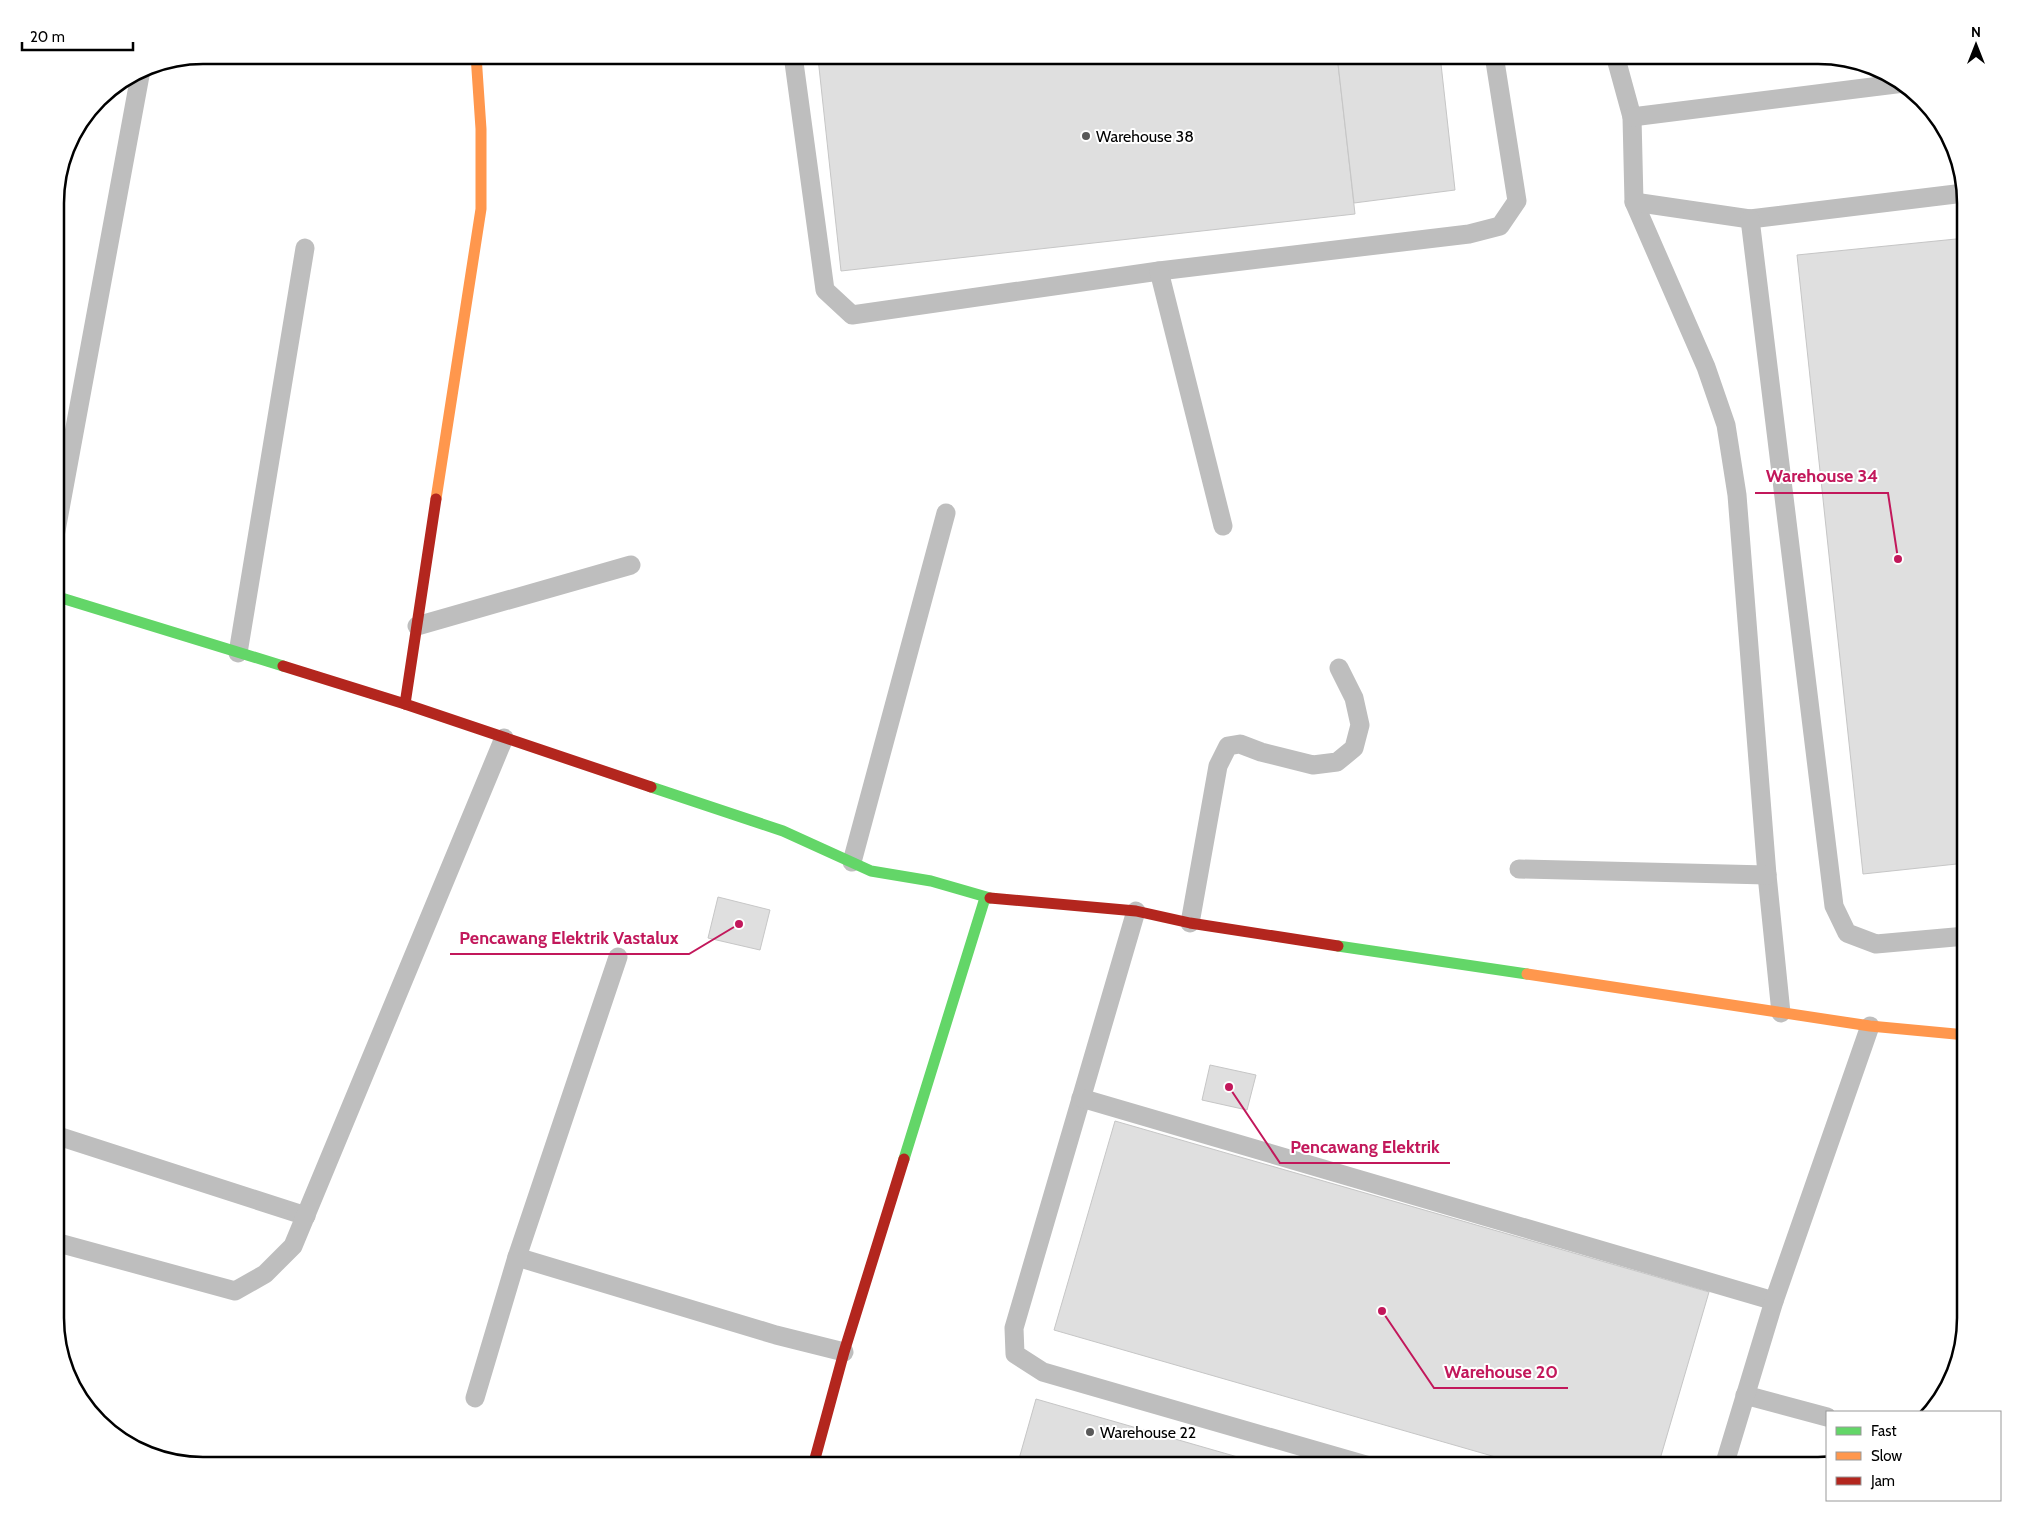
<svg xmlns="http://www.w3.org/2000/svg" width="2021" height="1521" font-family="Cabin,sans-serif">
<rect width="100%" height="100%" fill="#fff"/>
<g fill="#dfdfdf" stroke="#c6c6c6">
<path d="M845,55H1337L1355,214L841,271L818,58Z"/>
<path d="M1337,55H1440L1455,190L1354,203Z"/>
<path d="M1966,238V863L1863,874L1797,255Z"/>
<path d="M718,897L770,910L760,950L708,938Z"/>
<path d="M1210,1065L1256,1075L1247,1110L1202,1100Z"/>
<path d="M1115,1121L1709,1292L1658,1466H1527L1054,1330Z"/>
<path d="M1036,1399L1269,1466H1017Z"/>
</g>
<g fill="none" stroke-linecap="round" stroke-linejoin="round">
<g stroke="#bebebe" stroke-width="19">
<path d="M793,55L825,290L852,315L1159,271L1469,234L1500,226L1517,201L1494,55"/>
<path d="M1615,55L1632,117L1634,202L1706,367L1726,425L1737,495L1767,875L1781,1013"/>
<path d="M1632,117L1904,83"/>
<path d="M1634,202L1750,219L1964,193"/>
<path d="M1750,219L1834,906L1847,933L1876,944L1966,936"/>
<path d="M1159,271L1223,526"/>
<path d="M55,536L141,70"/>
<path d="M417,626L631,565"/>
<path d="M238,653L305,248"/>
<path d="M852,862L946,513"/>
<path d="M1519,869L1767,875"/>
<path d="M1136,911L1014,1328L1015,1354L1043,1372L1369,1466"/>
<path d="M1190,923L1218,766L1228,746L1240,744L1261,752L1313,765L1337,762L1354,748L1360,725L1354,698L1339,668"/>
<path d="M1081,1098L1774,1301"/>
<path d="M55,1135L306,1216"/>
<path d="M55,1242L235,1291L265,1274L293,1246L504,738"/>
<path d="M517,1257L776,1335L844,1352"/>
<path d="M1745,1395L1827,1417"/>
<path d="M475,1398L517,1257L618,957"/>
<path d="M1724,1466L1774,1301L1870,1026"/>
</g>
<g stroke="#63d668" stroke-width="11">
<path d="M55,596L283,666"/>
<path d="M651,787L783,831L871,871L931,881L990,898"/>
<path d="M1338,946L1527,974"/>
<path d="M904,1159L985,898"/>
</g>
<g stroke="#ff974d" stroke-width="11">
<path d="M436,499L481,209V129L476,55"/>
<path d="M1527,974L1870,1026L1966,1035"/>
</g>
<g stroke="#b3261e" stroke-width="11">
<path d="M283,666L405,704L651,787"/>
<path d="M405,704L436,499"/>
<path d="M990,898L1136,911L1190,923L1338,946"/>
<path d="M813,1466L844,1352L904,1159"/>
</g>
</g>
<g fill="#595959" stroke="#fff" stroke-width="2">
<circle cx="1086" cy="136" r="5"/>
<circle cx="1090" cy="1432" r="5"/>
</g>
<g text-anchor="middle" stroke-width="4" stroke-linejoin="round" paint-order="stroke">
<g font-size="16" fill="#000" stroke="#fff" text-anchor="start">
<text x="1096" y="142">Warehouse 38</text>
<text x="1100" y="1438">Warehouse 22</text>
</g>
</g>
<path d="M0 0H2021V1521H0ZM203 64H1818A139 139 0 0 1 1957 203V1318A139 139 0 0 1 1818 1457H203A139 139 0 0 1 64 1318V203A139 139 0 0 1 203 64Z" fill="#fff" fill-rule="evenodd"/>
<path fill="none" stroke="#000" stroke-width="2.5" d="M203 64H1818A139 139 0 0 1 1957 203V1318A139 139 0 0 1 1818 1457H203A139 139 0 0 1 64 1318V203A139 139 0 0 1 203 64Z"/>
<path fill="none" stroke="#c2185b" stroke-width="2" d="M1898 559L1888 493H1755M739 924L689 954H450M1229 1087L1280 1163H1450M1382 1311L1434 1388H1568"/>
<g fill="#c2185b" stroke="#fff" stroke-width="2">
<circle cx="1898" cy="559" r="5"/>
<circle cx="739" cy="924" r="5"/>
<circle cx="1229" cy="1087" r="5"/>
<circle cx="1382" cy="1311" r="5"/>
</g>
<g font-size="18" text-anchor="middle" font-weight="bold" fill="#c2185b" stroke="#fff" stroke-width="4" stroke-linejoin="round" paint-order="stroke">
<text x="1822" y="482">Warehouse 34</text>
<text x="569" y="944">Pencawang Elektrik Vastalux</text>
<text x="1365" y="1153">Pencawang Elektrik</text>
<text x="1501" y="1378">Warehouse 20</text>
</g>
<rect x="1826" y="1411" width="175" height="90" fill="#ffffff" stroke="#999999"/>
<rect x="1836" y="1427" width="25" height="8" fill="#63d668" stroke="#999999"/>
<text x="1871" y="1436" font-size="15" fill="#000000">Fast</text>
<rect x="1836" y="1452" width="25" height="8" fill="#ff974d" stroke="#999999"/>
<text x="1871" y="1461" font-size="15" fill="#000000">Slow</text>
<rect x="1836" y="1477" width="25" height="8" fill="#b3261e" stroke="#999999"/>
<text x="1871" y="1486" font-size="15" fill="#000000">Jam</text>
<g transform="translate(1976 45)" stroke="#ffffff" stroke-width="4" paint-order="stroke">
<path d="M0-4L9 19L0 12L-9 19Z" fill="#000000"/>
<text y="-8" font-size="14" font-weight="bold" text-anchor="middle" fill="#000000">N</text>
</g>
<path d="M22 42v8h111v-8" fill="none" stroke="#000000" stroke-width="2.5"/>
<text x="30" y="42" font-size="15" fill="#000000" stroke="#ffffff" stroke-width="4" paint-order="stroke">20 m</text>
</svg>
